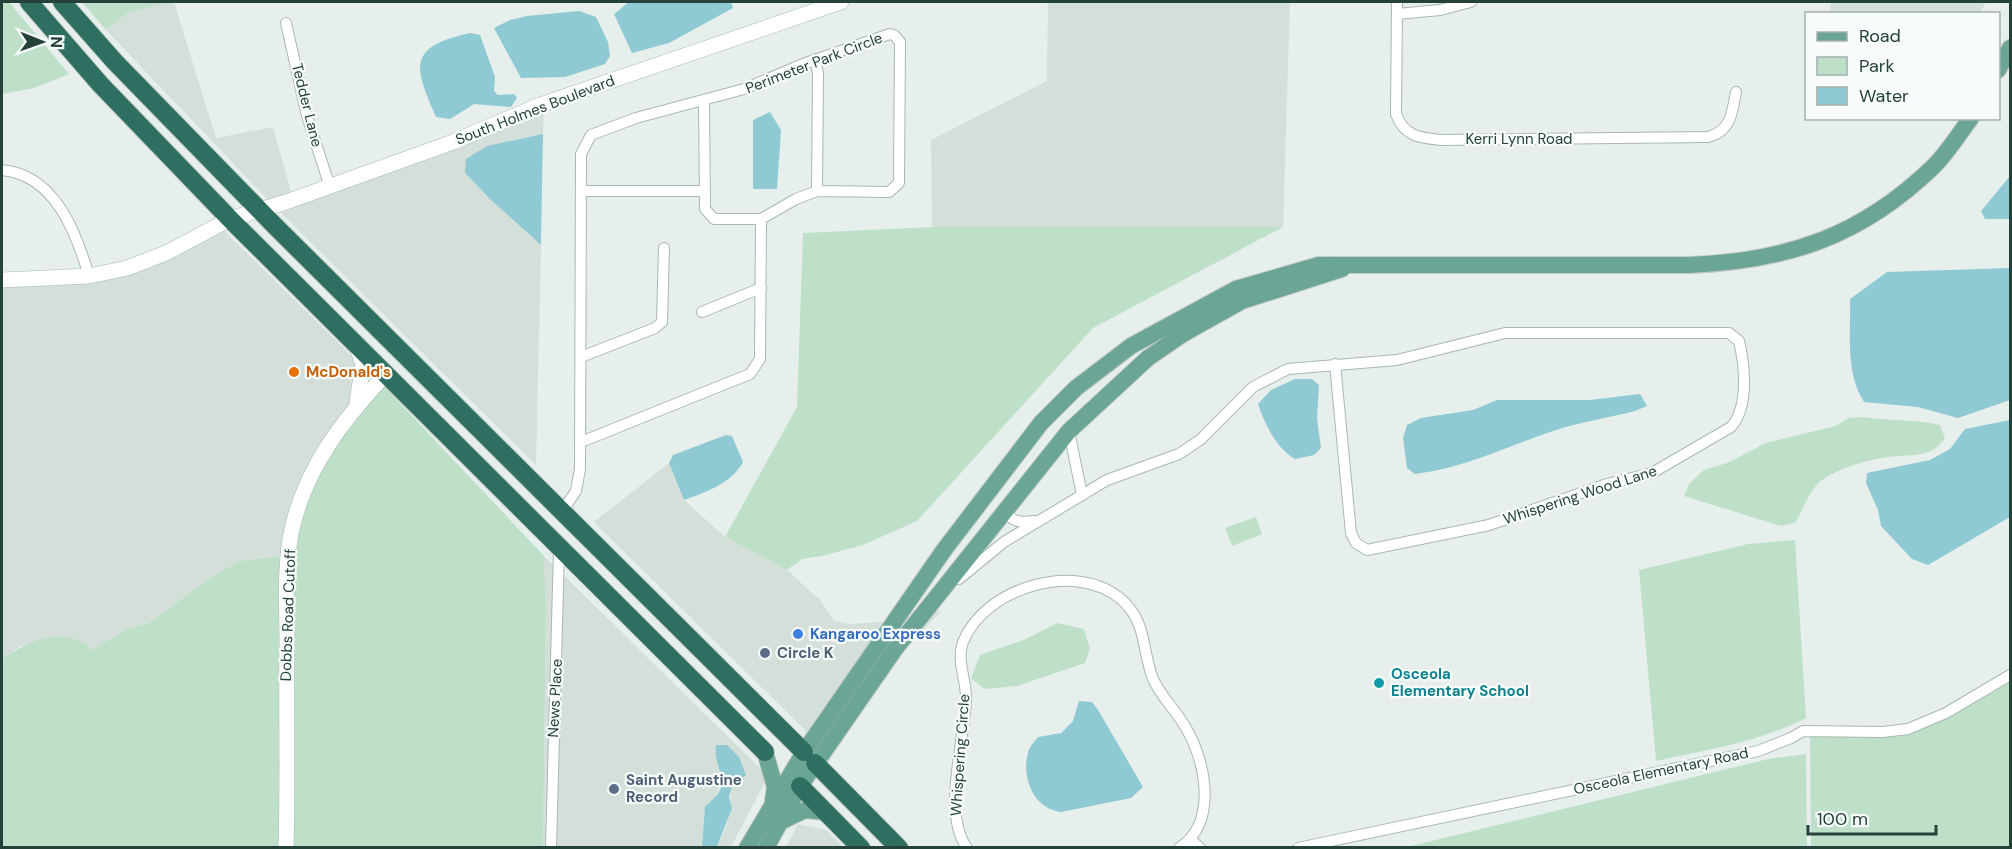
<svg xmlns="http://www.w3.org/2000/svg" width="2012" height="849" font-family="'DM Sans',sans-serif">
<rect width="100%" height="100%" fill="#e6efeb"/>
<g fill="#d4dfda">
<path d="M166,2H174L216,138L273,127L291,192L271,203L106,30L125,14Z"/>
<path d="M1048,2H1290L1283,227H932L931,140L1047,81Z"/>
<path d="M1831,2H1986L1979,14L1830,13Z"/>
<path d="M544,108L543,134L487,146L465,173L491,200L541,245L536,465L278,210Z"/>
<path d="M221,228L356,360L351,404L284,556L239,561L207,580L149,623L129,628L90,652L20,646L2,659V284L66,282Z"/>
<path d="M669,463L684,500L725,537L787,570L820,600L834,621L850,624L892,621L941,611L818,743L594,522Z"/>
<path d="M544,556L768,776L731,847H717L727,825L732,787L715,753L721,768L722,781L714,799L705,806L702,847L543,848L546,610Z"/>
<path d="M798,824L826,830L843,847H786Z"/>
</g>
<g fill="#bfe0c8">
<path d="M2,2H9L69,74L34,88L2,94Z"/>
<path d="M82,2H166L126,14L106,30Z"/>
<path d="M932,227H1283L1093,328L917,521L863,545L822,556L802,559L787,570L725,537L797,407L803,233Z"/>
<path d="M382,384L544,556L546,610L543,847L291,848L294,553L307,499L332,446Z"/>
<path d="M1862,417C1888,421 1914,419 1940,425L1945,438C1930,461 1905,453 1882,458C1864,461 1841,468 1825,478C1810,487 1804,508 1795,523L1781,526L1684,496L1689,484L1704,470L1727,463L1766,443L1836,426L1848,418Z"/>
<path d="M1256,517L1262,534L1232,546L1225,528Z"/>
<path d="M1795,540L1806,718C1759,742 1708,750 1656,761L1639,570L1748,544Z"/>
<path d="M284,556L281,847H2V659C27,641 60,628 88,645L90,651L129,628L149,623L207,580L239,561Z"/>
<path d="M1057,623L1084,629L1090,649L1085,663L1017,686L984,689L971,678L980,655L1026,639Z"/>
<path d="M2010,675V847H1811L1810,730L1908,729Z"/>
<path d="M1806,754L1807,847H1407L1768,759Z"/>
</g>
<g fill="#8ec9d4">
<path d="M629,2H731L733,8L669,43L632,53L614,14Z"/>
<path d="M579,11L596,17L608,42L610,56L605,64L565,77L521,78L494,28L510,20L527,16Z"/>
<path d="M470,33L480,35L495,77L494,91L498,95L514,94L517,98L511,107L474,104L450,119L436,117C413,65 408,47 470,33Z"/>
<path d="M770,112L781,130L777,189H753V120Z"/>
<path d="M543,134L541,240V245L491,200L465,173L466,159L487,146Z"/>
<path d="M2010,176V219H1985L1981,211Z"/>
<path d="M2010,268V400L1958,418L1918,407L1864,402C1845,372 1851,334 1850,299L1887,272Z"/>
<path d="M1295,379H1312L1319,385L1317,419L1321,448L1314,455L1295,459C1276,448 1265,424 1258,404L1271,390Z"/>
<path d="M1640,394L1647,406L1635,411C1608,418 1580,422 1553,431C1508,446 1464,468 1415,474L1407,468L1403,438L1407,425L1421,418L1473,410L1497,400H1590Z"/>
<path d="M2010,420V517L1928,565L1912,559L1881,526L1878,510L1866,483L1867,473L1930,460L1950,449L1965,429Z"/>
<path d="M726,435L732,436L743,462C731,484 706,492 684,500L669,463L673,455Z"/>
<path d="M1079,701L1092,702L1098,710L1143,787L1131,798L1061,812C1034,809 1021,778 1028,753C1029,747 1035,741 1038,737L1061,733L1073,721Z"/>
<path d="M716,745H727L739,757L746,775L732,787L729,797L732,808L717,847H702L705,806C738,781 712,772 716,745Z"/>
</g>
<g fill="none" stroke-linecap="round" stroke-linejoin="round">
<g stroke="#a8b8b2" stroke-width="12">
<g id="street">
<path d="M1397,2L1396,114C1404,136 1419,138 1441,140L1708,137C1731,131 1732,113 1736,92"/>
<path d="M1397,14L1440,10L1471,2"/>
<path d="M286,23L307,116L330,187"/>
<path d="M815,59L818,73L817,191"/>
<path d="M2,170C55,175 76,232 89,276"/>
<path d="M581,191H705"/>
<path d="M702,312L761,288"/>
<path d="M581,357L655,328L662,322L664,248"/>
<path d="M1069,431L1082,495"/>
<path d="M581,442L750,374L760,359L761,219"/>
<path d="M1004,510C1012,522 1020,523 1034,521"/>
<path d="M561,513L576,491L580,469L581,154L591,135L636,118L744,89L803,64L890,34L894,35L900,42L899,183L889,192L817,191L796,199L761,219H714L705,209L704,100"/>
<path d="M959,579L1004,542L1107,480L1179,454L1200,440L1253,387L1288,369L1397,360L1505,333H1729L1739,341C1745,366 1749,407 1731,427L1652,473L1607,484L1489,525L1367,550L1356,543L1351,533L1335,364"/>
<path d="M1190,839L1200,848"/>
<path d="M551,848L559,549"/>
<path d="M967,848C942,813 964,742 966,700C967,681 956,661 963,642C985,587 1077,560 1122,600C1147,622 1142,651 1153,679C1161,697 1176,710 1186,728C1206,762 1218,823 1179,848"/>
<path d="M1298,848L1758,751L1791,738L1803,731L1883,732L1908,729L1946,713L2010,675"/>
</g>
</g>
<g stroke="#a4bbb3" stroke-width="16">
<g id="secondary">
<path d="M2,280L89,276L127,268L166,253L230,219L286,202L453,142L540,105L841,2"/>
<path d="M357,402L363,365L357,347"/>
<path d="M286,848C288,779 286,711 287,642C287,605 284,566 292,529C306,467 343,420 385,375"/>
</g>
</g>
<g stroke="#c2cac8" stroke-width="18">
<g id="primary">
<path d="M1998,70L2010,48"/>
<path d="M765,752L775,787L773,800"/>
<path d="M780,822L805,810L826,812"/>
<path d="M747,848L804,752L944,550L1041,423L1076,388L1131,346L1236,289L1319,265H1689C1788,261 1862,236 1934,166C1948,152 1959,134 1971,118"/>
<path d="M766,848L800,786L895,649L1069,431L1148,358L1183,334L1242,301L1342,269"/>
</g>
</g>
<g stroke="#c2cac8" stroke-width="20">
<g id="highway">
<path d="M29,2L100,84L230,219L765,752"/>
<path d="M62,2L115,62L275,226L804,752"/>
<path d="M815,763L899,848"/>
<path d="M800,786L861,848"/>
</g>
</g>
<use href="#street" stroke="#fff" stroke-width="10"/>
<use href="#secondary" stroke="#fff" stroke-width="15"/>
<use href="#primary" stroke="#6aa596" stroke-width="16"/>
<use href="#highway" stroke="#2f6f62" stroke-width="18"/>
</g>
<circle fill="#e8710a" stroke="#f7fbf9" stroke-width="2" cx="294" cy="372" r="6"/>
<circle fill="#3f7fe0" stroke="#f7fbf9" stroke-width="2" cx="798" cy="634" r="6"/>
<g fill="#5c6f8a" stroke="#f7fbf9" stroke-width="2">
<circle cx="765" cy="653" r="6"/>
<circle cx="614" cy="789" r="6"/>
</g>
<circle fill="#0f9aa8" stroke="#f7fbf9" stroke-width="2" cx="1379" cy="683" r="6"/>
<g text-anchor="middle" stroke-width="4.5" stroke-linejoin="round" paint-order="stroke">
<g font-size="15" fill="#24423a" stroke="#f7fbf9">
<text transform="translate(814 63) rotate(-21)" y="5">Perimeter Park Circle</text>
<text transform="translate(307 105) rotate(76)" y="5">Tedder Lane</text>
<text transform="translate(535 110) rotate(-21)" y="5">South Holmes Boulevard</text>
<text x="1519" y="144">Kerri Lynn Road</text>
<text transform="translate(1580 495) rotate(-18)" y="5">Whispering Wood Lane</text>
<text transform="translate(288 615) rotate(-88)" y="5">Dobbs Road Cutoff</text>
<text transform="translate(555 698) rotate(-87)" y="5">News Place</text>
<text transform="translate(960 755) rotate(-86)" y="5">Whispering Circle</text>
<text transform="translate(1661 771) rotate(-12)" y="5">Osceola Elementary Road</text>
</g>
<g font-size="15" font-weight="bold" fill="#c56008" stroke="#f7fbf9" text-anchor="start">
<text x="306" y="377">McDonald's</text>
</g>
<g font-size="15" font-weight="bold" fill="#366cbe" stroke="#f7fbf9" text-anchor="start">
<text x="810" y="639">Kangaroo Express</text>
</g>
<g font-size="15" font-weight="bold" fill="#4e5e75" stroke="#f7fbf9" text-anchor="start">
<text x="777" y="658">Circle K</text>
<text x="626" y="785">Saint Augustine<tspan x="626" dy="17">Record</tspan></text>
</g>
<g font-size="15" font-weight="bold" fill="#0d838f" stroke="#f7fbf9" text-anchor="start">
<text x="1391" y="679">Osceola<tspan x="1391" dy="17">Elementary School</tspan></text>
</g>
</g>
<rect width="2012" height="849" fill="none" stroke="#24423a" stroke-width="6"/>
<rect x="1805" y="12" width="195" height="108" fill="#f7fbf9" stroke="#a3b1ad" stroke-width="1.5"/>
<rect x="1817" y="32" width="30" height="9" fill="#6aa596" stroke="#a3b1ad" stroke-width="1.5"/>
<text x="1859" y="42" font-size="18" fill="#24423a">Road</text>
<rect x="1817" y="57" width="30" height="18" fill="#bfe0c8" stroke="#a3b1ad" stroke-width="1.5"/>
<text x="1859" y="72" font-size="18" fill="#24423a">Park</text>
<rect x="1817" y="87" width="30" height="18" fill="#8ec9d4" stroke="#a3b1ad" stroke-width="1.5"/>
<text x="1859" y="102" font-size="18" fill="#24423a">Water</text>
<g transform="translate(42 42) rotate(91)" stroke="#f7fbf9" stroke-width="4.5" paint-order="stroke">
<path d="M0-4.5L10 22L0 15L-10 22Z" fill="#24423a"/>
<text y="-9" font-size="16" font-weight="bold" text-anchor="middle" fill="#24423a">N</text>
</g>
<path d="M1808 825v9h128v-9" fill="none" stroke="#24423a" stroke-width="3"/>
<text x="1817" y="825" font-size="18" fill="#24423a" stroke="#f7fbf9" stroke-width="4.5" paint-order="stroke">100 m</text>
</svg>
